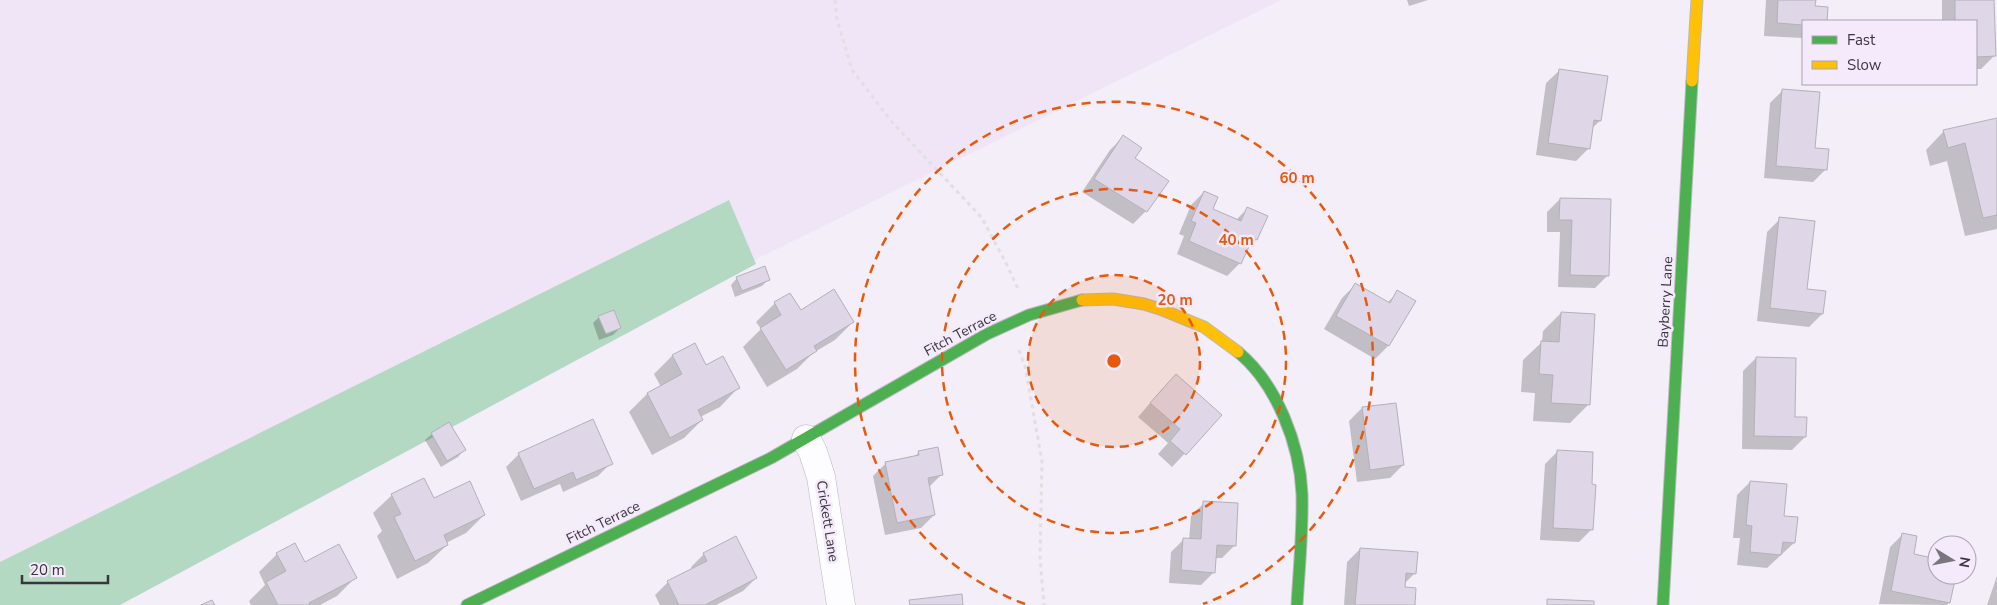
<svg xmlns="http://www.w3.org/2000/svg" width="1997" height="605" font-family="'Nunito Sans',sans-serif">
<rect width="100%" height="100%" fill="#f3eef8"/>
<path fill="#efe5f7" d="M0,0H1281L56,605H0Z"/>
<path fill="#b4d9c3" d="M729,200L756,264L120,605H0V562Z"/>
<g fill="#0003">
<path d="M1407,0H1428L1409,6Z"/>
<path d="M1766,0H1815L1814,8H1827L1826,21H1803V38L1764,36Z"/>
<path d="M1942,0H1993L1994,56L1981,69H1976V21H1942Z"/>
<path d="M1560,70L1600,121L1592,128L1589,148L1576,161L1536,155L1546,83Z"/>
<path d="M1783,90L1813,149L1826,169L1813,182L1764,178L1770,103Z"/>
<path d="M1997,124V229L1965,236L1947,161L1930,166L1926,150L1944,131Z"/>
<path d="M1123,137L1133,159L1146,211L1133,224L1082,192L1110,150Z"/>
<path d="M1204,192L1211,210L1236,220L1247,209L1266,217L1256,240L1246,249L1240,263L1227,276L1177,254L1184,236L1179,234L1191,205Z"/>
<path d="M1560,199L1608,275L1595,288L1558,287L1560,232H1547V212Z"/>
<path d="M1780,219L1806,290L1822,314L1809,327L1757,321L1767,232Z"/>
<path d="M737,278L769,279L762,286L735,297L731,285Z"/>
<path d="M1355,285L1387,303L1398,292L1414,301L1388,346L1375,359L1324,329L1342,298Z"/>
<path d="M790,294L800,312L853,322L835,340L813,353L797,369L767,387L743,347L761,329L756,322L775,303Z"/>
<path d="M1561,313L1588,405L1570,423L1533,421L1535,393L1521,392L1523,360L1542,342L1543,331Z"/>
<path d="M599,317L620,328L613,335L599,340L593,323Z"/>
<path d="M694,345L705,366L738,388L720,407L700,417L702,420L684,438L652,455L629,412L647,394L661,387L654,374L672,356Z"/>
<path d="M1756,358L1805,437L1792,450L1742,449L1743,371Z"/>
<path d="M1163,388L1221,415L1172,467L1158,454L1168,443L1138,417Z"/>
<path d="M1362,408L1403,465L1390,478L1357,482L1349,421Z"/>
<path d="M432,434L464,450L458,457L441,467L425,440Z"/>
<path d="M1558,451L1592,529L1579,542L1540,540L1545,464Z"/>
<path d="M919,452L942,474L928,488L934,515L921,528L885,535L873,476L886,463L913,458Z"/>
<path d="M519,454L611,463L598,476L563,492L560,484L521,501L506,467Z"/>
<path d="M1750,482L1783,517L1794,543L1767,568L1737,565L1740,538H1733L1737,495Z"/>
<path d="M392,495L433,500L484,515L466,533L446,543L447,545L428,563L397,579L377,536L382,531L373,513Z"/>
<path d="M1204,503L1235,545L1222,558H1215L1214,572L1201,585L1169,583L1171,552L1184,539L1189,540L1191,516Z"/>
<path d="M1903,534L1912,555L1937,560V575H1955L1949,602L1947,605L1879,604L1890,547Z"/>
<path d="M1360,549L1415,573L1404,584V589L1414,605H1344L1347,562Z"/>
<path d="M277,554L304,564L355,578L337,596L320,605H251L249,601L265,585L259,572Z"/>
<path d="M704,554L756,578L743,591L716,605H660L655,595L668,582L692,570L691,567Z"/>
<path d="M1997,576V605H1987Z"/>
</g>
<g fill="#dfd6e7" stroke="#b4b0b8">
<path d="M1778,0H1816L1815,6L1828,7L1827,21H1803V25L1777,23Z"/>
<path d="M1955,0H1994L1996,56L1976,57V21H1955Z"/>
<path d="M1559,69L1608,76L1601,121L1594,120L1590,149L1548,143Z"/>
<path d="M1782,89L1820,92L1815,148L1829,149L1827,170L1776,166Z"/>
<path d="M1997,118V215L1983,218L1965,143L1948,148L1943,130Z"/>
<path d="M1123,135L1142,148L1135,158L1169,181L1147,212L1094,179Z"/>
<path d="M1204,191L1218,197L1213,209L1241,221L1247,207L1268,216L1257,240L1253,238L1241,264L1189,241L1196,223L1191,221Z"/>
<path d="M1560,198L1611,199L1609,276L1570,275L1572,220H1559Z"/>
<path d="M1779,217L1815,221L1807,289L1826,291L1823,314L1770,308Z"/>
<path d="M765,266L770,280L742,291L736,277Z"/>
<path d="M1355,283L1390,303L1397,290L1416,301L1389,346L1336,316Z"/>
<path d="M834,289L854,322L814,346L817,351L786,370L760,328L781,315L774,302L790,293L801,310Z"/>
<path d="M614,310L621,328L606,334L598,316Z"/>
<path d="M1561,312L1595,314L1590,405L1551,403L1553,375L1539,374L1541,341L1559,342Z"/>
<path d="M695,343L706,365L723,356L740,388L698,410L703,420L670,438L647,393L682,374L672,355Z"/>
<path d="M1756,357L1796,358L1795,417H1807L1806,437L1754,436Z"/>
<path d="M1176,374L1222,415L1186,455L1170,441L1180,429L1150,403Z"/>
<path d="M1396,403L1404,465L1370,470L1362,407Z"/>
<path d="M593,419L613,464L576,480L573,472L534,489L518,453Z"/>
<path d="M449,422L466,450L447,461L431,433Z"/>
<path d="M938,447L943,475L928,478L935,515L897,523L885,462L919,455L918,451Z"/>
<path d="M1557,450L1593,452L1592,484L1596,485L1593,530L1553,528Z"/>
<path d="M424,478L434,498L470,481L485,515L444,535L448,545L415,561L394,517L401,514L391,494Z"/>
<path d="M1750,481L1787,484L1784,516L1798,517L1795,543L1783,542L1781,555L1750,552L1752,526L1746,525Z"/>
<path d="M1203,501L1238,503L1236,546L1217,545L1215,573L1181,570L1183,538L1201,539Z"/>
<path d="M1902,533L1917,536L1914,554L1937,559V575H1956L1950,603L1891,591Z"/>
<path d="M736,536L757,578L705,605H679L667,581L707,561L703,553Z"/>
<path d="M295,543L305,562L339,544L357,578L309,603L310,605H278L266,582L286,571L276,553Z"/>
<path d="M1360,548L1418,552L1416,574L1406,573L1405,587L1416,588L1415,605H1355Z"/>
<path d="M962,594L963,605H910L909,600Z"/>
<path d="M1547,599L1594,601V605H1547Z"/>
<path d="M212,600L215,605H201Z"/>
</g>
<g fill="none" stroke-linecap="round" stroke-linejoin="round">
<g stroke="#bab6be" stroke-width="29">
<path id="street" d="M806,439L813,452L821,477L841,605"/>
</g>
<g stroke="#bab6be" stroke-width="13">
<g id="fast">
<path d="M1238,352C1277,384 1300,445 1302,494C1303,531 1299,569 1297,605"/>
<path d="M467,605L771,458L987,334L1029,315L1082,300"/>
<path d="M1663,605L1692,81"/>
</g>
</g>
<g stroke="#bab6be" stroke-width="13">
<g id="slow">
<path d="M1692,81L1697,0"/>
<path d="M1082,300L1113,299L1144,304L1160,309L1204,327L1238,352"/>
</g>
</g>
<g stroke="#e0dfe1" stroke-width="3" stroke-dasharray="4 4" stroke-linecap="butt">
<path d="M835,0L837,19L852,70L892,122L982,218L1008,267L1018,289"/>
<path d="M1019,350L1025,366L1042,461L1040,557L1044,605"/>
</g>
<use href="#street" stroke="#fdfcfe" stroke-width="28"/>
<use href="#fast" stroke="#4caf50" stroke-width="11"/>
<use href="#slow" stroke="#ffc107" stroke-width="11"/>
</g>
<circle cx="1114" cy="361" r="86" fill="#e8590c" fill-opacity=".12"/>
<g fill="none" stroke="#e8590c" stroke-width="2.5" stroke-dasharray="9 6">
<circle cx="1114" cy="361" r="86"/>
<circle cx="1114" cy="361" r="172"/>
<path d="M1025 604A259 259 0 1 1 1203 604"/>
</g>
<g text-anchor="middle" stroke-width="5" stroke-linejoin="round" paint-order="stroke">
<g font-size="14" fill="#39353c" stroke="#f4eafc">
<text transform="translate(1665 302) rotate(-87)" y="5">Bayberry Lane</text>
<text transform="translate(960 333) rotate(-28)" y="5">Fitch Terrace</text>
<text transform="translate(828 521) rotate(81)" y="5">Crickett Lane</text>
<text transform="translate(603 522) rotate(-26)" y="5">Fitch Terrace</text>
</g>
</g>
<circle cx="1114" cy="361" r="8" fill="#e8590c" stroke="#f4eafc" stroke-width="2.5"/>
<g font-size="15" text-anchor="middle" font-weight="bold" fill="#e8590c" stroke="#f4eafc" stroke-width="5" stroke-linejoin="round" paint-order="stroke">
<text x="1297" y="183">60 m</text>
<text x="1236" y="245">40 m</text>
<text x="1175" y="305">20 m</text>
</g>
<rect x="1802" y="20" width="175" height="65" fill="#f4eafc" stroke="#a9a2af"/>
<rect x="1812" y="36" width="25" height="8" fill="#4caf50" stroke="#a9a2af"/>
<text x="1847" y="45" font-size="15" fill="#39353c">Fast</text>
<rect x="1812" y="61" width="25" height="8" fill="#ffc107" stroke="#a9a2af"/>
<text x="1847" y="70" font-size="15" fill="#39353c">Slow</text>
<g transform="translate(1952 560) rotate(100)"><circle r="24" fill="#f4eafc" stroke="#a9a2af"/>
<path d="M0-4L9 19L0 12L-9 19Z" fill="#7a767e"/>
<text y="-8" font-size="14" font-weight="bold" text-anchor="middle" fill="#39353c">N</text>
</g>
<path d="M22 575v8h86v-8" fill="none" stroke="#39353c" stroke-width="2.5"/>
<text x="30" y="575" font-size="15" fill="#39353c" stroke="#f4eafc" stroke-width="4" paint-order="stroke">20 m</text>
</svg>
